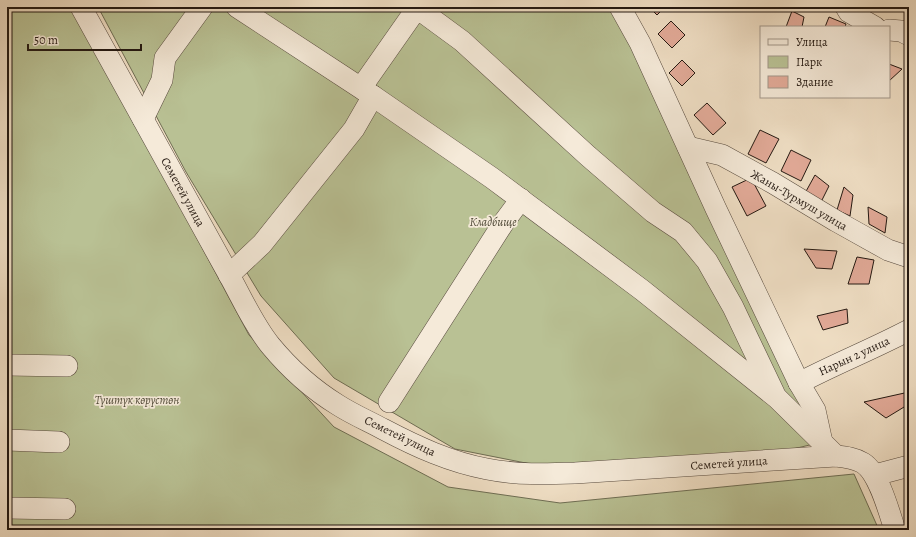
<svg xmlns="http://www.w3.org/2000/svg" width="916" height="537" font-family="Alegreya,serif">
<rect width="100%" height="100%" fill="#efdec4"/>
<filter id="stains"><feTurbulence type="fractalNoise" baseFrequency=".005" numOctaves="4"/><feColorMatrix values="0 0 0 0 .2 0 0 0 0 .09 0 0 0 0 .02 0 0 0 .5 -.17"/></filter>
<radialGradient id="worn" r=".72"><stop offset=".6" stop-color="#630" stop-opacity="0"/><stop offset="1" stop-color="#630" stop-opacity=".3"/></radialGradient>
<g fill="#b9c194" stroke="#6e6d53">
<path d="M7,7H73L249,335L334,427L448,487L560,503L854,474L879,530H7Z"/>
<path d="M98,7H629L822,442L793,449L546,467L455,449L334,378L261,296L186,172Z"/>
</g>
<g fill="#e2aa98" stroke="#241912">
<path d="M649,7H665L657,15Z"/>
<path d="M763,7H778L776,11L762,8Z"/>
<path d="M792,11L804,17L802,27H786Z"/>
<path d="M829,17L846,24L845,27H825Z"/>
<path d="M671,21L685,35L672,48L658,34Z"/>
<path d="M682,60L695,73L682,86L669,73Z"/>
<path d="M889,64L902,69L889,81Z"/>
<path d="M707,103L726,123L713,135L694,115Z"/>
<path d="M760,130L779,139L766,163L748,154Z"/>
<path d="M791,150L811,160L801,181L781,171Z"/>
<path d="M815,175L829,186L821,202L804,195Z"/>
<path d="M751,178L766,206L747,216L732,187Z"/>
<path d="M844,187L853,195L850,216L837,210Z"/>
<path d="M868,207L887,217L885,233L869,224Z"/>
<path d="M804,249L837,251L832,269L816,268Z"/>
<path d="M857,257L874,260L869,284H848Z"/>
<path d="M847,309L848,323L823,330L817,316Z"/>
<path d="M909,392V404L886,418L864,402Z"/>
</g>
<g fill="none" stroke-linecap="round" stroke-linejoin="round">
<g stroke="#574a3e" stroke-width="22">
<g id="minor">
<path d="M81,7L229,275C242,298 253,324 270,345C289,368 312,389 338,405C352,414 368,421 383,429C417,447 450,462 487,469C516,475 546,474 575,473L836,456C846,457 855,458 863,463C879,473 889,512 895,530"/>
<path d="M237,7L373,96L492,178L642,290L777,398L836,456"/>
<path d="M620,7L640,43L716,209L799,383L815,410L822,442"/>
<path d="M846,7L849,12L875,27"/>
<path d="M889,30L901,31L909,35"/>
<path d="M364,90L363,85L417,8L462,41L588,156L653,212L683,232L707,261L733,307L774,393"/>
<path d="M143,119L162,80L165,58L202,7"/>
<path d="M688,147L722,155L773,183L836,221L888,250L909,257"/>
<path d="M229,275L262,244L354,129L373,96"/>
<path d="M7,365L67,366"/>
<path d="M799,383C835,364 873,349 909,330"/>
<path d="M389,402L504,222L521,199"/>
<path d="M7,440L59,442"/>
<path d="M875,475L909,466"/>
<path d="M7,508L65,509"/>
</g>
</g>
<use href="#minor" stroke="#f5ead9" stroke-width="21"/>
</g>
<g text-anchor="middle" stroke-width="3.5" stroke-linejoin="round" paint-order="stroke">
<g font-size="12" fill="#241912" stroke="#f5ead9">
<text transform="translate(183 192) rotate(61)" y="4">Семетей улица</text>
<text transform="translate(799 200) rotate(30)" y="4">Жаны-Турмуш улица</text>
<text transform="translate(854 356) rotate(-25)" y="4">Нарын 2 улица</text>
<text transform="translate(400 436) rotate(26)" y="4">Семетей улица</text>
<text transform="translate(729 463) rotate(-4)" y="4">Семетей улица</text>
</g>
<g font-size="12" font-style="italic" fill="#514b39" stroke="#f5ead9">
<text x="493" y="226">Кладбище</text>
<text x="137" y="404">Түштүк көрүстөн</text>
</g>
</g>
<rect width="916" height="537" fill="none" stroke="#efdec4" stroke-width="24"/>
<rect x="8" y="8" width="900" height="521" fill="none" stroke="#241912" stroke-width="2"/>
<rect x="12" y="12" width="892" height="513" fill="none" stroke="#241912"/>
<rect x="760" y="26" width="130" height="72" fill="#f5ead9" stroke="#a19689"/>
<rect x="768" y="39" width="20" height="6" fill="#f5ead9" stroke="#a19689"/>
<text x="796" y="46" font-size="12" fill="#241912">Улица</text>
<rect x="768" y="56" width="20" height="12" fill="#b9c194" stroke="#a19689"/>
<text x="796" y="66" font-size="12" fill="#241912">Парк</text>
<rect x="768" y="76" width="20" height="12" fill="#e2aa98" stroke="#a19689"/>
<text x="796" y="86" font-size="12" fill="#241912">Здание</text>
<path d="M28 44v6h113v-6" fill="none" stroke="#241912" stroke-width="2"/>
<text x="34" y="44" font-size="12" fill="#241912" stroke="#f5ead9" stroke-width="3" paint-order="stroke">50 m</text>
<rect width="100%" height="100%" filter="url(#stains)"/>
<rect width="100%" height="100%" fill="url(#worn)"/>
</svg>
